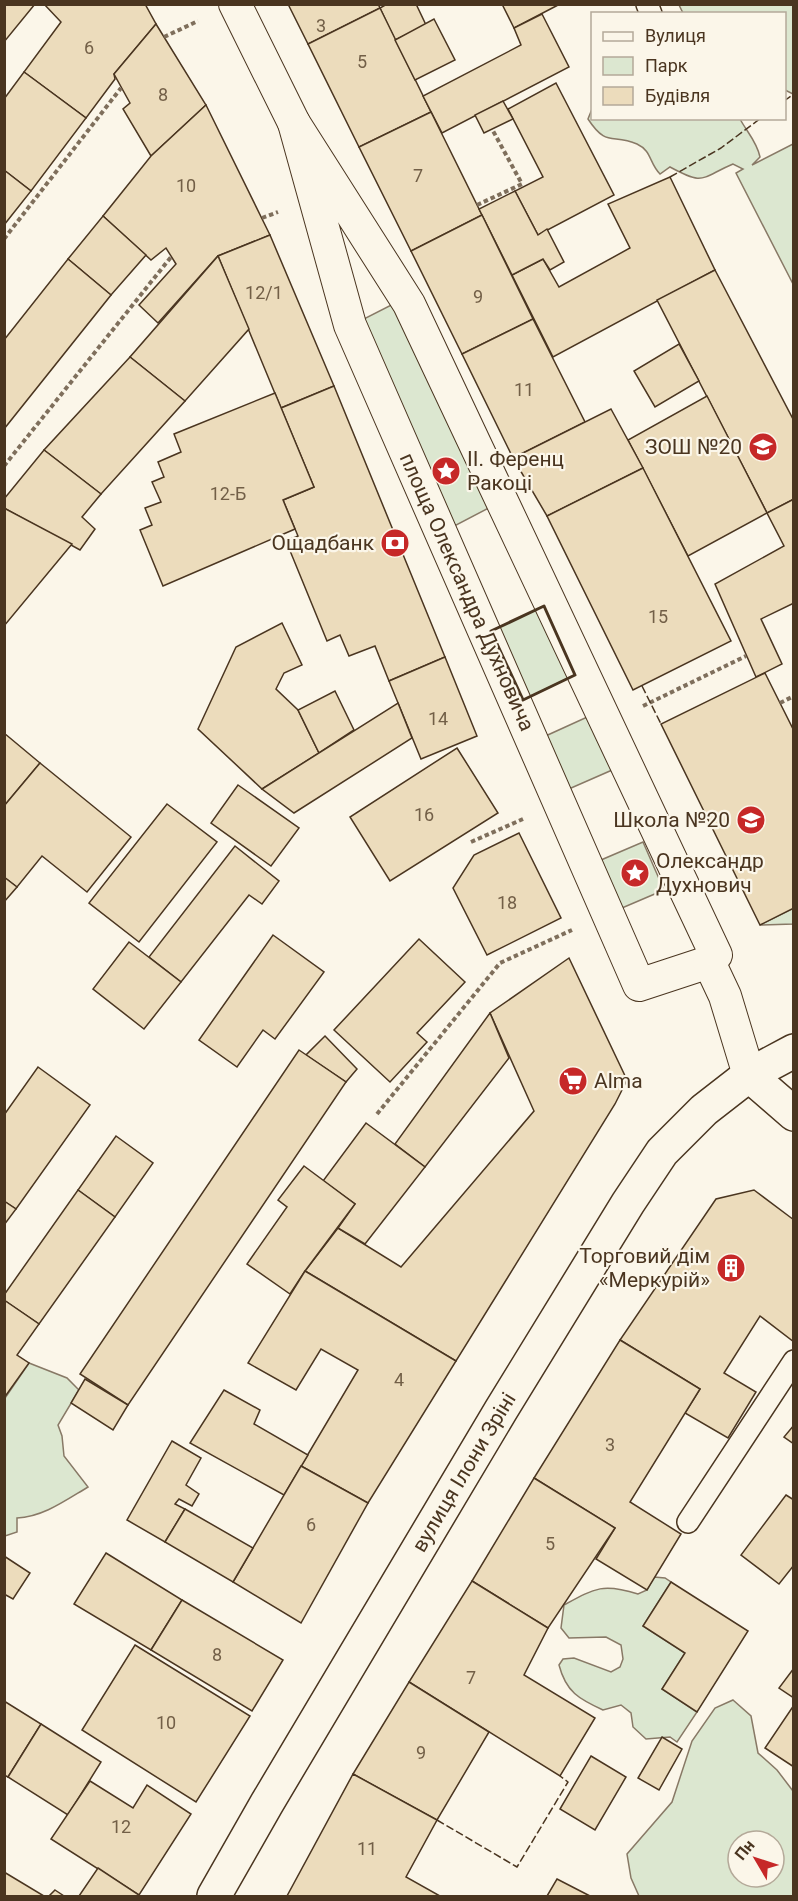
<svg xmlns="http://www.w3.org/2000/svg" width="798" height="1901" font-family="Roboto,sans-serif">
<rect width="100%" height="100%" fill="#fbf6e9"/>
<g fill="#dce7d0" stroke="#887966" stroke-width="1.5" fill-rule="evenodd">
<path d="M679,5H793V94L785,90L784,14L683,13Z"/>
<path d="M592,109V118L740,119C747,132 757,142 760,157L752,165L793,144V284L736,173L743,169L733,164C700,178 705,186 670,167L660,174C649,163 652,151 637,144C612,133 607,148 588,119Z"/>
<path d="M405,298L502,501L441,533L350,326Z"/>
<path d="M544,606L575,675L523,700L491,631Z"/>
<path d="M596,713L619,767L562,792L539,739Z"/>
<path d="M643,842L664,890L622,908L601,860Z"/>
<path d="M793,908V924L760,925Z"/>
<path d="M29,1363L67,1378L79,1390L58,1425L62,1436L64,1456L88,1487C66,1500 43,1517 17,1518V1532L5,1536V1398Z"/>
<path d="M654,1577L665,1578L671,1582L643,1626L685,1653L662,1689L697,1712L677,1742L670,1737L646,1739L633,1727L631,1713L621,1705L603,1710C579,1699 566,1692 559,1665L563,1659L574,1658L611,1672L620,1667L623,1659L621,1645L606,1637L569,1638L561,1628L564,1605C595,1588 603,1583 638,1594L647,1590Z"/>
<path d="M733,1700L751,1716L758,1753L777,1770L793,1791V1896H639L631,1878L627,1854L672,1802L692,1741L715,1708ZM738,1841H774V1877H738Z"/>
</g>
<g fill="#ecdcbc" stroke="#4a3520" stroke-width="1.5">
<path d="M4,4H35L4,42Z"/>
<path d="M44,4H145L156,24L114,74L115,79L86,118L24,72L61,22Z"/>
<path d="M288,4H378L380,8L308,44Z"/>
<path d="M387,4H416L426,25L395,40L380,8Z"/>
<path d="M502,4H560L514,28Z"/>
<path d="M380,8L431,112L359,147L308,44Z"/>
<path d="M542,14L569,67L442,133L423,96L521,45L514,28Z"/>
<path d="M434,19L455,60L415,80L395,40Z"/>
<path d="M156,24L206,105L151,156L123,109L130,103L114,74Z"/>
<path d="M24,72L86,118L31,191L4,170V99Z"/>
<path d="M556,83L614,195L538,235L515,191L543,177L508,109Z"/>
<path d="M503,101L513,119L484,133L475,115Z"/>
<path d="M206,105L270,235L218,256L158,323L139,305L176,264L166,248L151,260L103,216L151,156Z"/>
<path d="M431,112L482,215L411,251L359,147Z"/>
<path d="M4,170L31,191L4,225Z"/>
<path d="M670,177L715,270L553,357L512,275L543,259L559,287L630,248L608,204Z"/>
<path d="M515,191L538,235L547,229L564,262L550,270L543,259L512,275L479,209Z"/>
<path d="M482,215L533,319L462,354L411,251Z"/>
<path d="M103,216L146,255L111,295L68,259Z"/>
<path d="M270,235L334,386L281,408L218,256Z"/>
<path d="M218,256L249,329L185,401L130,357Z"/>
<path d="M68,259L111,295L4,429V340Z"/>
<path d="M715,270L794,421V499L767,513L657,300Z"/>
<path d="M533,319L585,422L513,458L462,354Z"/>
<path d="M679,344L699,381L655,407L634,371Z"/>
<path d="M130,357L185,401L101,494L44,450Z"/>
<path d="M334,386L445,657L389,681L375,646L349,656L340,635L327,641L286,541L298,536L283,500L314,487L281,408Z"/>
<path d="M275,393L314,487L283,500L295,529L163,586L140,530L152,525L145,508L161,502L152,482L164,477L158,462L181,452L174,434Z"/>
<path d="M707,396L767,513L688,556L628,440Z"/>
<path d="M611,409L643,468L547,516L513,458Z"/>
<path d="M44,450L101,494L82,517L95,529L80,550L4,508V499Z"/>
<path d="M643,468L731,641L633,690L547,516Z"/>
<path d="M794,499V603L761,619L782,664L756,677L715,584L784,546L767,513Z"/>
<path d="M4,508L72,544L4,626Z"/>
<path d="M282,623L302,665L284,673L276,689L298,710L319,753L262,789L198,729L236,647Z"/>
<path d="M445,657L477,736L421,759L389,681Z"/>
<path d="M765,673L794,731V908L760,925L661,724Z"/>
<path d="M335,691L354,730L319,753L298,710Z"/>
<path d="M398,703L412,738L294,813L262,789Z"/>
<path d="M4,733L40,763L4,806Z"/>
<path d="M457,748L498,813L390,881L350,817Z"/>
<path d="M40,763L131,837L87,892L42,856L17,887L4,877V806Z"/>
<path d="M238,785L299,828L271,866L211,823Z"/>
<path d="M167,804L217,842L139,942L89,903Z"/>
<path d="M519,833L561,918L487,955L453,888L474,855Z"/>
<path d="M235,846L279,881L262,904L249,895L181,982L149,957Z"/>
<path d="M4,877L17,887L4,902Z"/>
<path d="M273,935L324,972L275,1039L263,1030L237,1067L199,1040Z"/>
<path d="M419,939L465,982L417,1033L427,1042L390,1082L334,1030Z"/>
<path d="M129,942L181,982L144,1029L93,989Z"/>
<path d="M569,958L627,1080L615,1104L456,1361L305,1271L338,1228L401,1267L534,1111L490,1013Z"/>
<path d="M490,1013L509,1058L425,1167L395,1144Z"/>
<path d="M325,1036L357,1069L346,1082L306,1055Z"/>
<path d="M299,1050L346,1082L128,1405L80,1374Z"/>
<path d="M38,1067L90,1105L16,1209L4,1201V1115Z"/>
<path d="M366,1123L425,1167L365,1244L338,1228L355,1204L323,1181Z"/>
<path d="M116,1136L153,1163L115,1217L78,1190Z"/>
<path d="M304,1166L355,1204L305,1271L290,1294L247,1264L287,1207L278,1200Z"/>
<path d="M78,1190L115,1217L39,1324L4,1300V1295Z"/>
<path d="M754,1190L794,1220V1342L760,1316L724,1373L756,1392L728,1438L685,1413L700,1389L620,1340L716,1199Z"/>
<path d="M4,1201L16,1209L4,1225Z"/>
<path d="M305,1271L456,1361L368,1503L301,1466L358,1370L321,1349L296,1390L248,1363Z"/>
<path d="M4,1300L39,1324L17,1355L29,1363L4,1398Z"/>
<path d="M620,1340L700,1389L630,1502L681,1534L647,1590L596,1559L615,1528L534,1478Z"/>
<path d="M85,1379L128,1405L113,1430L71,1403Z"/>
<path d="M224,1390L260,1410L254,1424L308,1455L284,1495L190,1443Z"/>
<path d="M794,1425V1444L784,1437Z"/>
<path d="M172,1441L201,1458L186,1485L199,1494L192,1506L179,1499L175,1504L185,1509L165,1542L127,1520Z"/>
<path d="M301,1466L368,1503L301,1623L233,1582Z"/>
<path d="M534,1478L615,1528L548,1628L472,1581Z"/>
<path d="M786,1495L794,1500V1565L779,1584L741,1555Z"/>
<path d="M185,1509L253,1548L233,1582L165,1542Z"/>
<path d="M106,1553L182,1600L151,1650L74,1604Z"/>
<path d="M4,1556L30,1573L13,1599L4,1594Z"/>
<path d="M472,1581L548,1628L524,1675L595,1718L560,1776L409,1682Z"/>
<path d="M671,1582L748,1631L697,1712L662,1689L685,1653L643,1626Z"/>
<path d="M182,1600L283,1660L252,1711L151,1650Z"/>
<path d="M135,1645L250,1716L196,1802L82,1730Z"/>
<path d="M794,1668V1698L779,1688Z"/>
<path d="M409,1682L489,1732L437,1820L353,1774Z"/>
<path d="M4,1701L41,1724L8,1777L4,1775Z"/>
<path d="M794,1705V1767L765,1748Z"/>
<path d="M41,1724L101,1762L68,1815L8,1777Z"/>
<path d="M662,1737L682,1749L659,1790L638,1778Z"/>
<path d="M591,1756L626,1777L595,1830L560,1809Z"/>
<path d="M353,1774L437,1820L406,1877L440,1896H287Z"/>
<path d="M90,1781L133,1808L147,1785L191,1814L139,1895L51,1839Z"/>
<path d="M98,1868L139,1895L138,1896H79Z"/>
<path d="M4,1872L44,1896H4Z"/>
<path d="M557,1879L590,1896H547Z"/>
<path d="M55,1890L64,1896H49Z"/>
</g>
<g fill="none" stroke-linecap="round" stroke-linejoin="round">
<g stroke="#4a3520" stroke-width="24">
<g id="service">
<path d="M647,4L651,14"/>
<path d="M688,1522L794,1361"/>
</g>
</g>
<g stroke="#4a3520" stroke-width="34">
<g id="pedestrian">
<path d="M235,4L294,123"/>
<path d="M294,123L409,304L716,955L709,962L639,985L350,325Z"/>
<path d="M709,962L725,996L749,1075"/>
</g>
</g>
<g stroke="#4a3520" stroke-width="36">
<path id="minor" d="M749,1075L794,1051"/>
</g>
<g stroke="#4a3520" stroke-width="36">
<g id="tertiary">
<path id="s1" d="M214,1896L267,1803L501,1410L628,1203L662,1152L704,1110L749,1075L794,1114"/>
</g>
</g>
<g stroke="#7f6f5c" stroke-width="4" stroke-dasharray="4.5 3" stroke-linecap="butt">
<path d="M164,37L198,21"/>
<path d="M477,205L522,184L492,129"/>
<path d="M262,218L278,212"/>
<path d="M4,239L121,88"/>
<path d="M4,466L171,257"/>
<path d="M780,703L794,696"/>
<path d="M643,706L746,656"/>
<path d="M471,842L523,819"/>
<path d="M377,1114L500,963L572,930"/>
</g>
<use href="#service" stroke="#fbf6e9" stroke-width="21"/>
<use href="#pedestrian" stroke="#fbf6e9" stroke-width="32"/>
<use href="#minor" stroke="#fbf6e9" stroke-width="33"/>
<use href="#tertiary" stroke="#fbf6e9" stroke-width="33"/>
<g stroke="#4a3520" stroke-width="1.5" stroke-dasharray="8 3" stroke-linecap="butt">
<path d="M784,101L794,94"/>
<path d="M670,177L721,148L761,118"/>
<path d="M642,686L661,724"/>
<path d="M437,1820L517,1867L568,1782L560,1776"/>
</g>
<path stroke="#4a3520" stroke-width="3" d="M544,606L575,675L523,700L491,631Z"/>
</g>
<defs>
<g id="school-disc" transform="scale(1.5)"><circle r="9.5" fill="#c62828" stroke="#fbf6e9"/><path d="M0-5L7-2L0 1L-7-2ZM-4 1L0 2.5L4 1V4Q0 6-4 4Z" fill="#fff"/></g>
<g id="sight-disc" transform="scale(1.5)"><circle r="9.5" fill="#c62828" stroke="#fbf6e9"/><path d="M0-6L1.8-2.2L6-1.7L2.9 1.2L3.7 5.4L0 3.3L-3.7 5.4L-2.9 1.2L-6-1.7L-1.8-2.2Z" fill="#fff"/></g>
<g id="bank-disc" transform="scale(1.5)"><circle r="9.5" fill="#c62828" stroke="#fbf6e9"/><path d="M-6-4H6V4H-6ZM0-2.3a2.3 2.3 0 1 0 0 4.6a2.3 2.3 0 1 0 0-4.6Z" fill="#fff"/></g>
<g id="supermarket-disc" transform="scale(1.5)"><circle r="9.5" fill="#c62828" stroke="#fbf6e9"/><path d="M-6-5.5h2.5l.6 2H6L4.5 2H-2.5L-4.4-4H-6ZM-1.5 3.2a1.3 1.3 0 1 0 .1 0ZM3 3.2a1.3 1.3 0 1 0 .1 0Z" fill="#fff"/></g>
<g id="building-disc" transform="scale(1.5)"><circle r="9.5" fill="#c62828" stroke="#fbf6e9"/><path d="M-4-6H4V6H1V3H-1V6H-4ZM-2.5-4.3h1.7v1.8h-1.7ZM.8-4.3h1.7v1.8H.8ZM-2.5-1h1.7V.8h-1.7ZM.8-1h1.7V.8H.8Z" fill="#fff"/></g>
</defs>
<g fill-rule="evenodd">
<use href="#school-disc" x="763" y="447"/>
<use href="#sight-disc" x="446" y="471"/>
<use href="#bank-disc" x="395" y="543"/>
<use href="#school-disc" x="751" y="820"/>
<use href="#sight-disc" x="635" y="873"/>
<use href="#supermarket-disc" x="573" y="1081"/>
<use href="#building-disc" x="731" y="1268"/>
</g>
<g text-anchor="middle" stroke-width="4.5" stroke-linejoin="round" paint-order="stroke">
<g font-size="18" fill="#725f47">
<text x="321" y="32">3</text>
<text x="89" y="54">6</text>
<text x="362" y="68">5</text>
<text x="163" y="101">8</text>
<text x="418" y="182">7</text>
<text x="186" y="192">10</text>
<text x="264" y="299">12/1</text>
<text x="478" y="303">9</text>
<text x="524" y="396">11</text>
<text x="228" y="500">12-Б</text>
<text x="658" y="623">15</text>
<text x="438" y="725">14</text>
<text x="424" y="821">16</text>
<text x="507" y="909">18</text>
<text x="399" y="1386">4</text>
<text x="610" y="1451">3</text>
<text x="311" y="1531">6</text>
<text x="550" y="1550">5</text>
<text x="217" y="1661">8</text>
<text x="471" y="1684">7</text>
<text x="166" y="1729">10</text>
<text x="421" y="1759">9</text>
<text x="121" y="1833">12</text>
<text x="367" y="1855">11</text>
</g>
<g font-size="21" fill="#4a3520" stroke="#fbf6e9" text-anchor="end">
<text x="742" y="454">ЗОШ №20</text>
<text x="467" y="466" text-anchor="start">II. Ференц<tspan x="467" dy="24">Ракоці</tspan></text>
<text x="374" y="550">Ощадбанк</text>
<text x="730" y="827">Школа №20</text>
<text x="656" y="868" text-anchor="start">Олександр<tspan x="656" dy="24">Духнович</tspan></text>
<text x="594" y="1088" text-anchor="start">Alma</text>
<text x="710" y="1263">Торговий дім<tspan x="710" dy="24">«Меркурій»</tspan></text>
</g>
<g font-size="21" fill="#4a3520" stroke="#fbf6e9">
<text transform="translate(467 592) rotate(66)" y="7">площа Олександра Духновича</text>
<text dy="7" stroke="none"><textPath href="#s1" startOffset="492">вулиця Ілони Зріні</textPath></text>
</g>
</g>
<rect width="798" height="1901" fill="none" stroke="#4a3520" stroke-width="12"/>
<rect x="591" y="12" width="195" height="108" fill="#fbf6e9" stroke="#b4a999" stroke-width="1.5"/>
<rect x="603" y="32" width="30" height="9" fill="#fbf6e9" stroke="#b4a999" stroke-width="1.5"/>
<text x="645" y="42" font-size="18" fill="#4a3520">Вулиця</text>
<rect x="603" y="57" width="30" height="18" fill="#dce7d0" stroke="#b4a999" stroke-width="1.5"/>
<text x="645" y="72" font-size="18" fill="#4a3520">Парк</text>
<rect x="603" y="87" width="30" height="18" fill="#ecdcbc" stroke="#b4a999" stroke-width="1.5"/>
<text x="645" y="102" font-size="18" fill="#4a3520">Будівля</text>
<g transform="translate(756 1859) rotate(309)"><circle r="28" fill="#fbf6e9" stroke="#b4a999" stroke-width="1.5"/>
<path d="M0-4.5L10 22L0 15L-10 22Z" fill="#c62828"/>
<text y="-9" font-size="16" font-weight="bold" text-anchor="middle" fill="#4a3520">Пн</text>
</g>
</svg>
